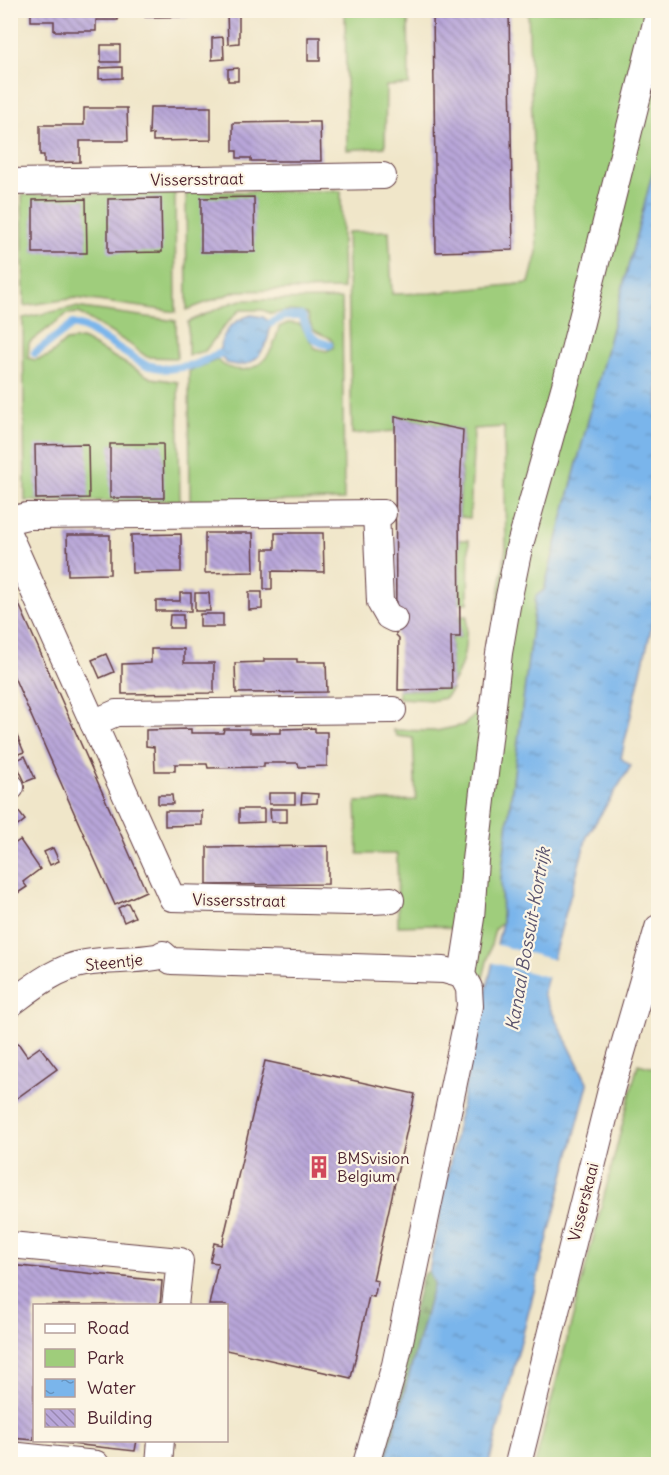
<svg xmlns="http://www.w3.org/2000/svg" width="669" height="1475" font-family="Delius,sans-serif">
<defs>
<pattern id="forest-firs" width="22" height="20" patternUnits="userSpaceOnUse" patternTransform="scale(1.5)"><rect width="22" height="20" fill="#7fb06b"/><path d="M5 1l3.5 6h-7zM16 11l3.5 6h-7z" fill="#6a8f58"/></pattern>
<pattern id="water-ripples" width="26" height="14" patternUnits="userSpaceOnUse" patternTransform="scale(1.5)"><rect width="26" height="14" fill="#7ab5eb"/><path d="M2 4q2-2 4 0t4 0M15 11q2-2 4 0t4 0" fill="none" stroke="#6693bf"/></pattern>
<pattern id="building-back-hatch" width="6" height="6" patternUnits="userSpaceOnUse" patternTransform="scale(1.5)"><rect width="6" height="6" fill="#b8a6d9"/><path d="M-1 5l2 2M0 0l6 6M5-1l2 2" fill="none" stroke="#9887b0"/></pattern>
</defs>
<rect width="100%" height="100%" fill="#fcf5e5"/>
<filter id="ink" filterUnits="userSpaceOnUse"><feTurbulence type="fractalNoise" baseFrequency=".0167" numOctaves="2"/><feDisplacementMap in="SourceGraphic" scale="12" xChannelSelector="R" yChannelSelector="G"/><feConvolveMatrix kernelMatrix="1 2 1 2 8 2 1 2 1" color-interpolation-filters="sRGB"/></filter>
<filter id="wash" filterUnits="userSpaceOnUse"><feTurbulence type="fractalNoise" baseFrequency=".008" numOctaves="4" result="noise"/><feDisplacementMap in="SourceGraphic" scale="24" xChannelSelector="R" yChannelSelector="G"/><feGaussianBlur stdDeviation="1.35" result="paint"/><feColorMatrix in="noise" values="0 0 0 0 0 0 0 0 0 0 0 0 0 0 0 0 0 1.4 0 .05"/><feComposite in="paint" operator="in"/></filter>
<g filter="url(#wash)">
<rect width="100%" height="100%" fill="#f0e6c9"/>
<g fill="#9fcd7b" stroke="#747653" stroke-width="1.5">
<path d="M345,11H408L409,85L386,86L385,147L347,150Z"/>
<path d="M528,11H658V152L544,590L536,596L501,878L502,923L495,929L481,986L473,969L476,934L434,925L398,926L397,854H358L356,802L416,800L413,738L397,736L393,730L436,731L464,725L482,708L506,548L504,427L474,429L470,518L459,517L463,430L396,416V431L352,434L347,232L389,231L392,294L431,293L529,283L537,252Z"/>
<path d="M341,191L343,289L237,291L187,310L186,192Z"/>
<path d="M175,193L176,312L76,298L24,306L22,195Z"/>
<path d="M342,299L344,500L190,502L189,371L217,360C235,376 259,372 271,350C275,344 277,335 279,327L288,323L300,324L315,348L326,351L333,348C335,334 320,337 313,329C310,325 309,319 307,314C294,309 284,311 271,314L263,310H240L225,325L205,351L188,355V322L231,303L242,300Z"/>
<path d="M75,307L176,321L177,358L147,357L128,343L79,313L67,314L29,343L28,358L35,360L49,356L66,341L82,339L151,378L178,382L180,501H25L23,318Z"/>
<path d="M459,540H469L468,603H459Z"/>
<path d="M460,616H467C466,641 466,664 451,685V638L460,637Z"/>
<path d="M452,689L445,698L434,700L399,698L398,690Z"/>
<path d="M638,1064L658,1069V1464H535Z"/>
</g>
<path fill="url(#forest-firs)" stroke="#64684b" stroke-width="1.5" d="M429,1271L434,1283L385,1464H373L423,1275Z"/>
<g fill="url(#water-ripples)" stroke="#626a8b" stroke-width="1.5">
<path d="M658,152V599L621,758L631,766L587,836L543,994L588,1084L489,1464H385L434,1283L429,1271L469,1066L502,923L501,878L536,596L544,590Z"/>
<path d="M251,315L263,317L271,323C269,340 262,362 242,365C238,366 231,364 227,363L219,354C222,332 230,322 251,315Z"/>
</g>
<path fill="#f0e6c9" d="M494,944L555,960L551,978L490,962Z"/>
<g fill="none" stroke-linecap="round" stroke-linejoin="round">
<g stroke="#7ab5eb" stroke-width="8">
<path d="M271,323L284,316H302C308,333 311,341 329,345"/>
<path d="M35,353L73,324L86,328L145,365L166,369L195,365L219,354"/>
</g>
</g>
<g id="blocks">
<g fill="url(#building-back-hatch)">
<path d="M31,10H118V20H96V31H54V21H31Z"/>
<path d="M145,10H212V16L145,17Z"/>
<path d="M433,10H509L513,250L436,252Z"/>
<path d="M227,12H239V43L228,44Z"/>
<path d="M223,37L224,59L212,60V38Z"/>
<rect x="308" y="37" width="12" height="24"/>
<rect x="101" y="45" width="19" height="17"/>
<path d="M122,67V78L99,79V68Z"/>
<path d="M238,68V81H228V69Z"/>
<path d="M150,107H211V140L153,141V134L149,135Z"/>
<path d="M84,108H127L128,141H80V162L44,163V155H40V125H84Z"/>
<path d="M292,122H320L321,161H251V158H237V151H233V123Z"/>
<path d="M254,197L255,252H201V198Z"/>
<path d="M161,198L162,252L108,253V199Z"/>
<path d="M86,199L87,253H33V200Z"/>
<path d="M395,416L463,430L459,508L460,637H451L452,689L398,690L399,638L396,635Z"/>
<path d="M88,444L89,498L36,499L35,445Z"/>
<path d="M110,444H163L164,498H110Z"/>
<path d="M205,533H253L254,572L205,573Z"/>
<path d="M275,533H323L324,572L272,571V589H264V549H275Z"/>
<path d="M181,534V572L132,573L131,535Z"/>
<path d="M67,535H110V574L68,575Z"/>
<path d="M10,584L146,891L115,905L10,668Z"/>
<path d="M249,592H262V609L249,610Z"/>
<path d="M180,593H191V611H156V601H180Z"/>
<path d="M195,593H209L210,611H195Z"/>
<rect x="200" y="614" width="23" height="13"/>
<path d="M170,615H183V628H169Z"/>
<path d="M151,649H184V663H214V693L122,694V664L151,663Z"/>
<path d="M106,654L114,672L100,678L92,660Z"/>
<path d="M264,659H297V662H326L327,692L236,693L235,663L264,662Z"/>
<path d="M315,728V732H327V766L299,767L298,763H264V767L208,768L207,764H175V771H155L154,747L146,746V730L191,729V733H223L224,729H249V733H281V729Z"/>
<path d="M14,729L24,752L13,756L10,750V731Z"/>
<path d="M25,756L35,778L25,782L15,761Z"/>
<rect x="269" y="793" width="26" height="11"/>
<path d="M302,793L318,794L317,803L301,804Z"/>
<path d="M158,795H172L173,804H158Z"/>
<path d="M15,807L25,820L10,832V811Z"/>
<path d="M239,809H264V822L239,823Z"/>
<path d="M270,809H287V822H271Z"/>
<path d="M165,811H202V825L165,826Z"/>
<path d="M20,840L40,869L23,882L27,887L10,898V847Z"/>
<path d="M328,846V884L207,885V847Z"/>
<path d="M53,848L59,861L50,865L44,852Z"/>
<path d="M128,903L135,917L124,922L118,908Z"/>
<path d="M10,951L17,960L10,965Z"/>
<path d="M18,1043L27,1056L40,1047L57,1069L10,1103V1049Z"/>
<path d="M265,1061L415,1094L373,1280L378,1281L374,1297L369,1296L351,1378L226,1350V1305H209L218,1263L210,1262L214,1243L222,1245Z"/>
<path d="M10,1265L162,1281L160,1305H34V1440L10,1438Z"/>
<path d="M54,1440H137L135,1451L54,1442Z"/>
</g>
</g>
</g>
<g filter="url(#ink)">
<use href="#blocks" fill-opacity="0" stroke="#633d43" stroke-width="1.5"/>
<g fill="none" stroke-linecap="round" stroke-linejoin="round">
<g stroke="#633d43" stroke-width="28">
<g id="minor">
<path d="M10,182L383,176"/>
<path d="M376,513L380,602L388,616L394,619"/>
<path d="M10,520L27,516L383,513"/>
<path d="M10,538L172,898L352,902L391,900"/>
<path d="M93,723L116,713L393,710"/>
<path d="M10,786L11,787"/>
<path d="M163,954L171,961L444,970L462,975"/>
<path d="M10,1004C33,987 56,968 85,963C108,959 133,961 156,957"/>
<path d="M10,1245L180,1261L175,1306"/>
<path d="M10,1455L96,1464"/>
<path d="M159,1464L161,1440"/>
<path d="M366,1464L395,1365L470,1006L469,988L462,975L471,918L475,860L499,653L507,606L519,548L567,378L658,15"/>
<path d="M518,1464L611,1090L658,928"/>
</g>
</g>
<use href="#minor" stroke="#fff" stroke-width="26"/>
</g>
</g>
<defs>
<g id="building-bare" transform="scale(1.8)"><path d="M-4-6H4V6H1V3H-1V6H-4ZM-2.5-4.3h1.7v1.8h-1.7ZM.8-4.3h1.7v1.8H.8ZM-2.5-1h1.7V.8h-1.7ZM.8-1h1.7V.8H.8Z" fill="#d1495b" stroke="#fcf5e5" stroke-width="2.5" paint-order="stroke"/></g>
</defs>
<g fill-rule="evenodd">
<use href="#building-bare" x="319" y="1167"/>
</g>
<g text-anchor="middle" stroke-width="4.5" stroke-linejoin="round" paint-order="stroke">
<g font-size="16" fill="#4a1f2b" stroke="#fcf5e5">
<text transform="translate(197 179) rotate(-1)" y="6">Vissersstraat</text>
<text transform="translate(239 900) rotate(1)" y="6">Vissersstraat</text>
<text transform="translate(114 962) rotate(-6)" y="6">Steentje</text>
<text transform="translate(583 1202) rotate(-76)" y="6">Visserskaai</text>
</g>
<g font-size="16" fill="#4a1f2b" stroke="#fcf5e5" text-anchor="start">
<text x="337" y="1164">BMSvision<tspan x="337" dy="18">Belgium</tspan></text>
</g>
<g font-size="18" font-style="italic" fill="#5b546e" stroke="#fcf5e5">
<text transform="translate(528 939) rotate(-80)" y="6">Kanaal Bossuit-Kortrijk</text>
</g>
</g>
<rect width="669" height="1475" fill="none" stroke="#fcf5e5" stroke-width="36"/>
<rect x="33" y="1304" width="195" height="138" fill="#fcf5e5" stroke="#b59f9b" stroke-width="1.5"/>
<rect x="45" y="1324" width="30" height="9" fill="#ffffff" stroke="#b59f9b" stroke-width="1.5"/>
<text x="87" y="1334" font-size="18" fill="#4a1f2b">Road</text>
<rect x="45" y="1349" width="30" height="18" fill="#9fcd7b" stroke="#b59f9b" stroke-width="1.5"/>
<text x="87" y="1364" font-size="18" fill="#4a1f2b">Park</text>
<rect x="45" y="1379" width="30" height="18" fill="url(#water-ripples)" stroke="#b59f9b" stroke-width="1.5"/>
<text x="87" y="1394" font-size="18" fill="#4a1f2b">Water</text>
<rect x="45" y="1409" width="30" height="18" fill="url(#building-back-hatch)" stroke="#b59f9b" stroke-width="1.5"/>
<text x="87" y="1424" font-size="18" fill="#4a1f2b">Building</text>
</svg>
